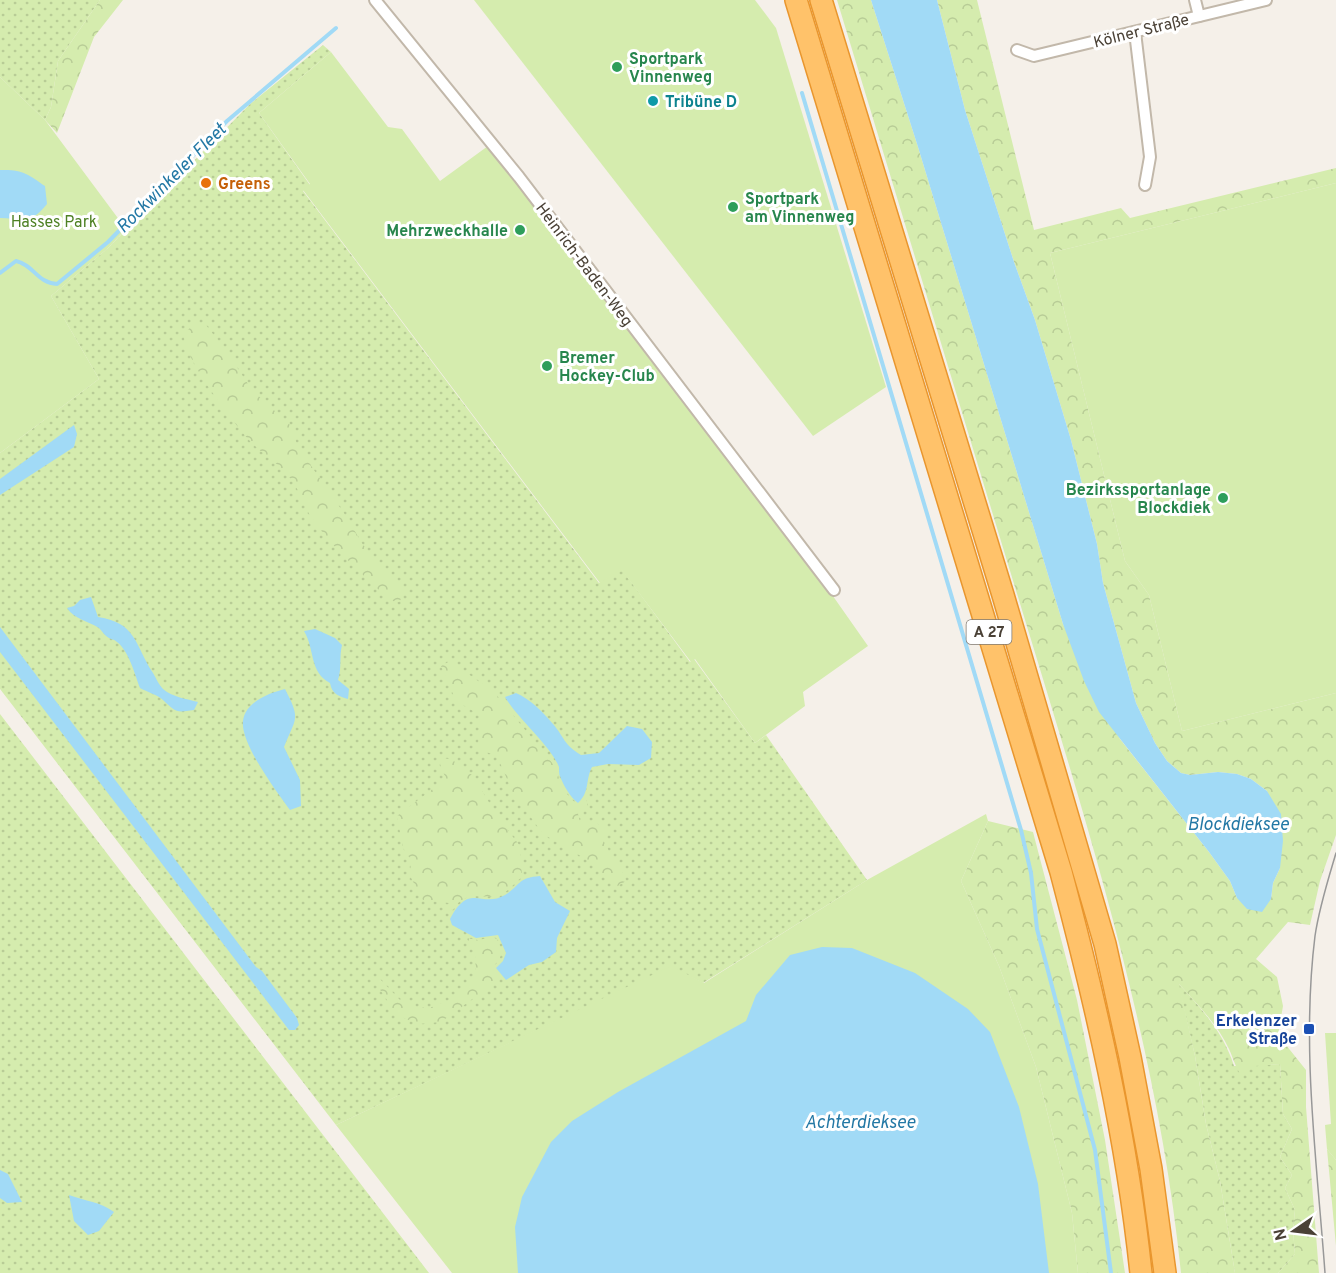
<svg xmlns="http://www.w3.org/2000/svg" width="1336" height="1273" font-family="Overpass,sans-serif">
<defs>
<pattern id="grass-dots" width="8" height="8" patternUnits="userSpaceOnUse" patternTransform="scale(1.5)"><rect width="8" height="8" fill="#d5ecae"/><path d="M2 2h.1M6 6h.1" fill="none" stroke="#b8cc96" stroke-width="1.8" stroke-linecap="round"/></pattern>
<pattern id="forest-crowns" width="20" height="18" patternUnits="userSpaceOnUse" patternTransform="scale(1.5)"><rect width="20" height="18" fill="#d5ecae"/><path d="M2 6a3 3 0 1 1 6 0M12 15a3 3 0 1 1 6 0" fill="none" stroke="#b8cc96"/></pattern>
</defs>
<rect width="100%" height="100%" fill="#f5f0e9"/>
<g fill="url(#grass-dots)">
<path d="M0,0H100L58,61L51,107L45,120L0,77Z"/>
<path d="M323,45L331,52L259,113L310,185L303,191L599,583L621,568L690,662L694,659L755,743L766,735L867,880L703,983L671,967L336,1125L0,689V453L99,379L51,296L107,249L250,104Z"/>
<path d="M0,714L429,1273H0Z"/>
<path d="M1178,983C1201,1008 1224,1033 1234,1066L1280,1064L1283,1114L1292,1129L1280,1157L1292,1175L1285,1188L1295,1210L1293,1230L1295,1254L1278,1273H1235L1220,1181L1206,1124L1195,1056Z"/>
</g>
<g fill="url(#forest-crowns)">
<path d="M100,0H123L94,37L57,133L45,120L51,107L58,61Z"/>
<path d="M837,0H871L918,147L1063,624L1120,739L1209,852L1230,881L1237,898L1271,899L1273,883L1280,868L1267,791L1251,779L1237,774L1218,772L1190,775L1181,773L1167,761L1155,743L1136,703L1103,583L1097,544L1071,440L1035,320L1014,262L965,110L937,0H977L1034,230L1121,208L1130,218L1336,168V183L1050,253L1125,561L1149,595L1182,731L1336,693V835L1320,881L1310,925L1288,922L1256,959L1277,977L1283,1006L1278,1035L1306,1070V1107L1319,1273H1278L1295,1254L1293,1230L1295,1210L1285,1188L1292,1175L1280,1157L1292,1129L1283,1114L1280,1064L1255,1066L1241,1075C1235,1066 1233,1058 1229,1049C1218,1025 1197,1004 1179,984L1195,1056L1206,1124L1220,1181L1235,1273H1181C1158,1046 1088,827 1022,610C960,407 899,203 837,0Z"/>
<path d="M197,322L206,325L227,352L252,390L290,425L298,447L348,519L361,542L378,564L402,588L404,594L399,602L393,601L387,598C361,572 332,548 312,518C303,506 300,490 290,478C280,464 265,456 253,444C236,426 181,356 184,333Z"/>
<path d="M450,661L495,693L557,769C558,781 567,798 578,804L585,796L588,805L578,814L580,822H596L607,832L603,842L608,849L611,858L619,863L626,881L616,887L607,877L584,858L543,834L513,793L497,756L478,749L480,715L456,701L441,666Z"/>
<path d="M443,758L454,760L457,770L460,768L472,775L500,820L520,846L522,877C516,882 510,889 504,893C485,903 467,886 453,910L449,909V903L423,900L410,876L411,860L403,848L397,816L446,779L440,764Z"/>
<path d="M988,821L1033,832L1077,1000L1105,1140L1125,1273H1078L1072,1213L1036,1067L999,966L961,881Z"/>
<path d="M493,937L498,940C502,952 503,958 493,966L501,978L441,1022L418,1024L397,1015L375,982L378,977L401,1001L418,1008L432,1007L452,999L476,978L475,950L466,938L478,940Z"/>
<path d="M1327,1149L1336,1160V1246Z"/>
</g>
<g fill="#d5ecae">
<path d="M474,0H755L776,28L886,387L813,436Z"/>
<path d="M331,52L388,127L402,129L440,181L488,146L795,542L868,646L803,692L805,706L755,743L695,659L691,662L621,569L600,583L303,190L310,184L259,113Z"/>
<path d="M0,77L45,120L126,229L107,249L51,296L99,379L0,453Z"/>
<path d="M1336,183V693L1182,731L1149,595L1125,561L1050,253Z"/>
<path d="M986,814L988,821L961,881L999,966L1036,1067L1072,1213L1078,1273H452L336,1125L671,966L704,983L867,880Z"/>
<path d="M1325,1033H1336V1160L1327,1149L1325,1125L1331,1124Z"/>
</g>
<g fill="#a1daf6">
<path d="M871,0H937L965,110L1014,262L1035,320L1071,440L1097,544L1103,583L1136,703L1155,743L1167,761L1181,773L1190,775L1218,772L1237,774L1251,779L1267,791L1281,814L1283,841L1280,868L1273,883L1271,899L1262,912L1247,909L1237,898L1230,881L1209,852L1099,712L1084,681L1063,624L918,147Z"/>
<path d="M0,170C22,169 28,174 45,186L47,204C31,224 24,219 0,218Z"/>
<path d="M74,425L77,434L74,447L0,495V479Z"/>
<path d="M91,597L98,617C137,623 134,644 153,673C156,678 159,685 163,689C172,697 187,699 198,702L194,710C175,713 176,712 163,700C158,695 147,692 140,688C135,675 129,651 117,642C112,638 114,641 109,638C105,636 102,631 99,628C88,621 74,619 67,608L74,606L80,600Z"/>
<path d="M0,627L256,967L262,971L297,1018L299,1025L295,1030H289L0,652Z"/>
<path d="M315,629L335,638L342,645C339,657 342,668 338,680L349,689L348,699C338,696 332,694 330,683C309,672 315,649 304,631Z"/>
<path d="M285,689C301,720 296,717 284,747L300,780L301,806L290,810C277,792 240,743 243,721C245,702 269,693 285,689Z"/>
<path d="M516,693C530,699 543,712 553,724C565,738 563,744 581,755L599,753L627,726L642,729L652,742L651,758L639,765L608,764L592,767C585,781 590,792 578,803C571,798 563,785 560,776C559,775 559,769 559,767C551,746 518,719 505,697Z"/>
<path d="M540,876L555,902L570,911L557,938L556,952L542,962L529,965L506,980L496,968L503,961L506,953L498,935L476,938L452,925L450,919C470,881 481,909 505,895C522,884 517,878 540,876Z"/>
<path d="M822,947L852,948L915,973L968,1009L990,1032L1019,1107L1038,1184L1049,1273H518L515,1227L522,1197L551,1142L572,1121L618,1092L746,1021L756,995L790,955Z"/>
<path d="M0,1170L8,1174L22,1202L7,1203L0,1198Z"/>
<path d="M69,1195C85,1201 101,1202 114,1212L99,1231L88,1235L74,1221Z"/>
</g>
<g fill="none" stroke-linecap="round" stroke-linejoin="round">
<g stroke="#a1daf6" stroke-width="4">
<path d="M802,93L1021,830L1031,873L1037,929L1095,1150L1111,1273"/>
<path d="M0,273L16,261C34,265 37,283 57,284L108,242L227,121L336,28"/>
</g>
<g stroke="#c2b8aa" stroke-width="14">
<g id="minor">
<path d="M375,0L519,177L834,590"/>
<path d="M1195,0L1199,16"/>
<path d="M1135,32L1150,157L1145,185"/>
<path d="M1017,50L1034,56L1266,0"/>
</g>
</g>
<g stroke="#e9962e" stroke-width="24">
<g id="motorway">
<path d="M796,0L1061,872C1096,1004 1127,1138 1141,1273"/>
<path d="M821,0L1003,595L1105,944L1130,1057L1151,1169L1165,1273"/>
</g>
</g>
<use href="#minor" stroke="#fff" stroke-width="10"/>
<use href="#motorway" stroke="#ffc26a" stroke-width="21"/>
<path stroke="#989898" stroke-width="1.5" d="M1325,1273C1317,1162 1301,1048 1315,936C1319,908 1328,880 1336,853"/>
</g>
<g fill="#2e9e5b" stroke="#fff" stroke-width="2">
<circle cx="617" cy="67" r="6"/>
<circle cx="733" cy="207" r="6"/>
<circle cx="520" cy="230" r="6"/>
<circle cx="547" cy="366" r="6"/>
<circle cx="1223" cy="498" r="6"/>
</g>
<circle fill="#0f9aa8" stroke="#fff" stroke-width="2" cx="653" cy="101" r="6"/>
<circle fill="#e8710a" stroke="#fff" stroke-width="2" cx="206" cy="183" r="6"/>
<rect fill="#1a4fb4" stroke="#fff" stroke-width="2" x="1303" y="1023" width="12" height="12" rx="3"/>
<g text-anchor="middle" stroke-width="6" stroke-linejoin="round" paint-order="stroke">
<rect fill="#fff" stroke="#807a72" stroke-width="1.5" x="966.5" y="620" width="45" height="24" rx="4.5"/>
<g font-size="15" font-weight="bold" fill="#4a4136">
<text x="989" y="637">A 27</text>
</g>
<g font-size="16" fill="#4a4136" stroke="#fff">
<text transform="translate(1141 30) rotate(-14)" y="6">Kölner Straße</text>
<text transform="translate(585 264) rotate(53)" y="6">Heinrich-Baden-Weg</text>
</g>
<g font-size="16" font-weight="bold" fill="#27864d" stroke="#fff" text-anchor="start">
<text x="629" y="64">Sportpark<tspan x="629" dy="18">Vinnenweg</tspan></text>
<text x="745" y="204">Sportpark<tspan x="745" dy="18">am Vinnenweg</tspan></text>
<text x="508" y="236" text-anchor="end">Mehrzweckhalle</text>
<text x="559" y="363">Bremer<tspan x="559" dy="18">Hockey-Club</tspan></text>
<text x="1211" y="495" text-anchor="end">Bezirkssportanlage<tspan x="1211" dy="18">Blockdiek</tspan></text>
</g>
<g font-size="16" font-weight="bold" fill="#0d838f" stroke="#fff" text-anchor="start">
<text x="665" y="107">Tribüne D</text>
</g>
<g font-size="16" font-weight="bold" fill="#c56008" stroke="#fff" text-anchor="start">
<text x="218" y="189">Greens</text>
</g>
<g font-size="16" fill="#4e8124" stroke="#fff">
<text x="54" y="227">Hasses Park</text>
</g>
<g font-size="16" font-weight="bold" fill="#164399" stroke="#fff" text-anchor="end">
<text x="1297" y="1026">Erkelenzer<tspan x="1297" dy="18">Straße</tspan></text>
</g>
<g font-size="18" font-style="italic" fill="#2378a5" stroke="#fff">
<text transform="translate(171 178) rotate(-45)" y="6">Rockwinkeler Fleet</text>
<text x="1238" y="830">Blockdieksee</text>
<text x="860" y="1128">Achterdieksee</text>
</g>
</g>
<g transform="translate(1294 1231) rotate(256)" stroke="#ffffff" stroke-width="4.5" paint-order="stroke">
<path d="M0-4.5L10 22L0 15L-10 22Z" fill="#4a4136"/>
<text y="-9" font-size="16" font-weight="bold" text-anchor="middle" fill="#4a4136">N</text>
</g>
</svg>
